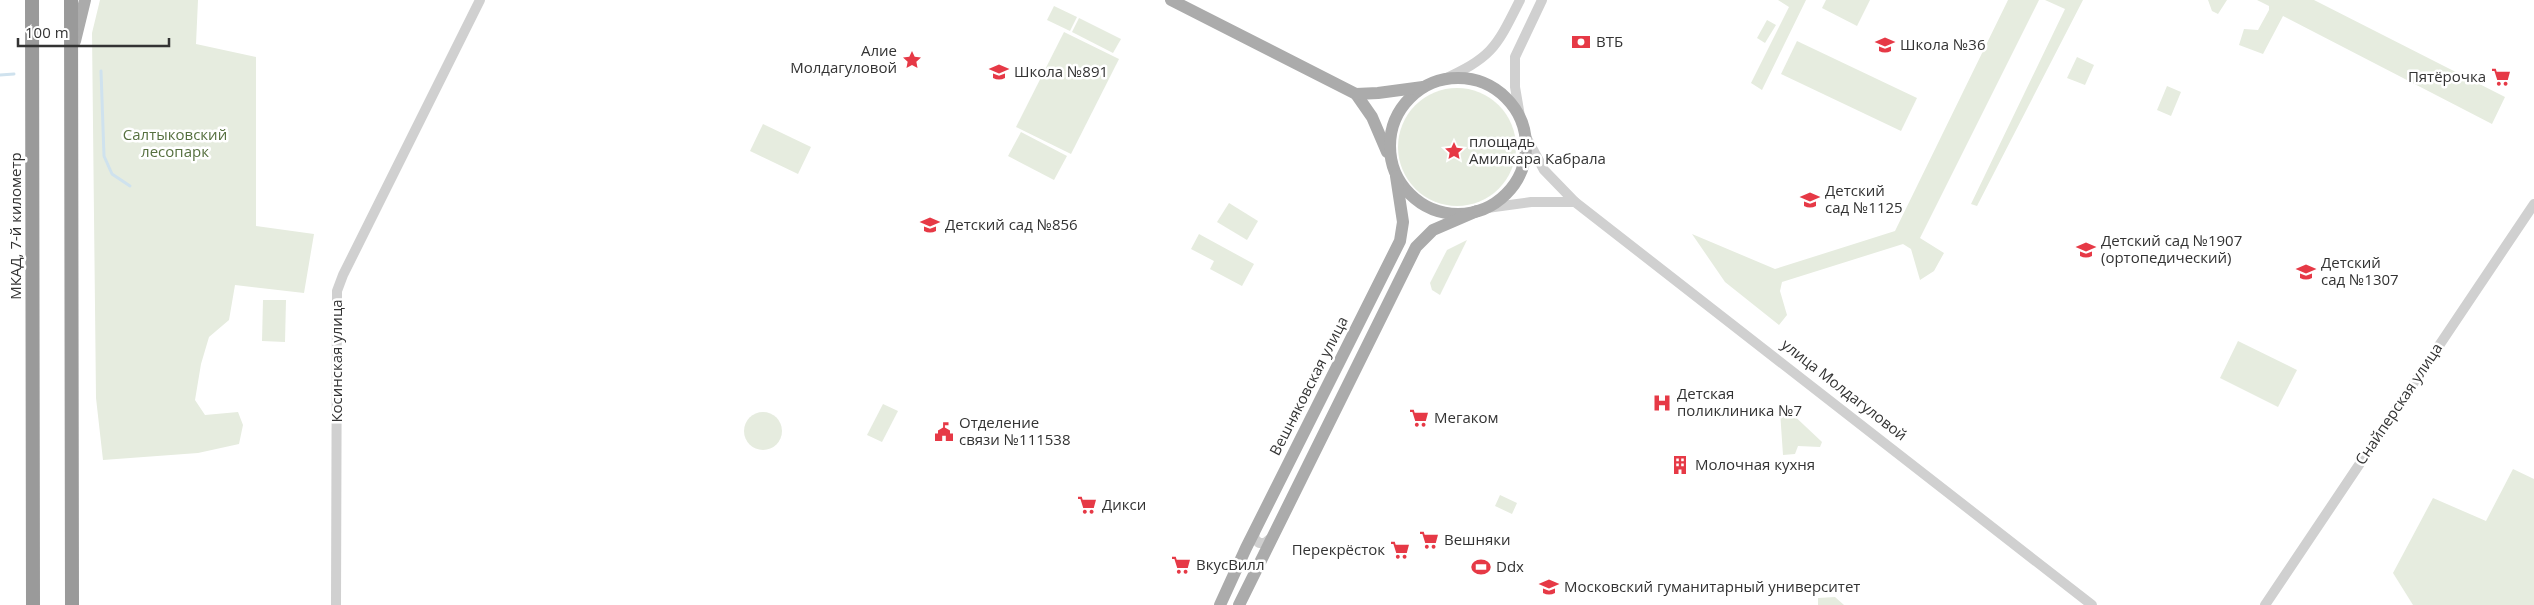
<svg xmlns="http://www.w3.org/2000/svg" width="2534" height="605" font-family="'Open Sans',sans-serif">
<rect width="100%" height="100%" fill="#fff"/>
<g fill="#e6ecdf">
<path d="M100,0H198L196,44L256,57V226L314,234L304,293L235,285L229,320L209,337L201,364L195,400L205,415L238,412L243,425L239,444L198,453L103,460L96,398L92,33Z"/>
<path d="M1778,0H1806L1762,90L1751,83L1789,7Z"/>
<path d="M1826,0H1870L1857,26L1822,8Z"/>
<path d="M2008,0H2039L1920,238L1944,253L1934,271L1920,280L1911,249L1903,244L1782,282L1780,291L1787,315L1779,325L1725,282L1692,234L1775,269L1895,231Z"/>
<path d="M2045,0H2083L1977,206L1971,204L2065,9Z"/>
<path d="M2208,0H2227L2218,14L2212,11Z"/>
<path d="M2257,0H2314L2505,97L2492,124L2283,16L2263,54L2239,45L2244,29L2258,30L2269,10V6Z"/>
<path d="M1054,6L1077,17L1070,31L1047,20Z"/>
<path d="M1079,18L1121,39L1113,53L1072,32Z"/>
<path d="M1767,20L1776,25L1765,43L1757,38Z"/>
<path d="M1064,32L1119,59L1071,154L1016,127Z"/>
<path d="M1797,41L1917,98L1901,131L1781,74Z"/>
<path d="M2077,57L2094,65L2085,85L2067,78Z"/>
<path d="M2167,86L2181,92L2171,116L2157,110Z"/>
<circle cx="1457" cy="147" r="59"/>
<path d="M763,124L811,147L798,174L750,151Z"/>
<path d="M1021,132L1067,156L1054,180L1008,156Z"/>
<path d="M1229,203L1258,221L1247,240L1217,222Z"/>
<path d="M1199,234L1254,264L1242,286L1210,269L1214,261L1191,249Z"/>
<path d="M1467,240L1440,295L1432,290L1430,283L1447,250Z"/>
<path d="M263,300H286L285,342L262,341Z"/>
<path d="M2238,341L2297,370L2278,407L2220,378Z"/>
<path d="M883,404L898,411L882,442L867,435Z"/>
<path d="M1788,410L1822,442L1820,447L1798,446L1795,454L1783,455L1780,411Z"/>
<circle cx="763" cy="431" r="19"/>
<path d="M2513,469L2534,479V605H2413L2393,573L2433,498L2486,521Z"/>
<path d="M1500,495L1517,503L1512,514L1495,506Z"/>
<path d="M1835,597L1844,605H1818V598Z"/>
</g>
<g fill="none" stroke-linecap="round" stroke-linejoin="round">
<g stroke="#cfe2ee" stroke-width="3">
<path d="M101,71L104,156L112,174L130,186"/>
<path d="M0,75L14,74"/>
</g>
<g stroke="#d0d0d0" stroke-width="10">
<path d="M1440,81C1492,57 1495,50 1520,0"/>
<path d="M1521,122L1515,87V57L1542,0"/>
<path d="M1525,135L1544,170L1575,202L2092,605"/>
<path d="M1487,208L1531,202H1575"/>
<path d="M1255,531L1254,538L1259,543H1265L1270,539"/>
<path d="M336,605L337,291L343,275L480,0"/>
<path d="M2265,605L2534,204"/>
</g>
<g stroke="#ababab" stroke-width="12">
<path d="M1171,0L1356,94L1372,117L1387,152"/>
<path d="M75,41L85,0"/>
<circle cx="1458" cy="146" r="68"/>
<path d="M1356,94L1378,93L1423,87"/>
<path d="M1220,605L1246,548L1400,241L1403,222L1396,176"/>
<path d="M1239,605L1416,247L1433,230L1477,211"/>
</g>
<g stroke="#9a9a9a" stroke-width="14">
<path d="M32,0L33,605"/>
<path d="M71,0L72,605"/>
</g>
</g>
<defs>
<g id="bank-bare" transform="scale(1.5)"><path d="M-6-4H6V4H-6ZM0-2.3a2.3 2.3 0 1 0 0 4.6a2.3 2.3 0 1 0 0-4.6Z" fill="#e63946" stroke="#fff" stroke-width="2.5" paint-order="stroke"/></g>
<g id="school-bare" transform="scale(1.5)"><path d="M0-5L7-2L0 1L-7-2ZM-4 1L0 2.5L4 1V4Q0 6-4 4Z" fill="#e63946" stroke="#fff" stroke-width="2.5" paint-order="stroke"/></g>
<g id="sight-bare" transform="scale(1.5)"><path d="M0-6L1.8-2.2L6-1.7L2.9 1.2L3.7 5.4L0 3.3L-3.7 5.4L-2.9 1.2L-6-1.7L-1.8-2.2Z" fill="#e63946" stroke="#fff" stroke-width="2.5" paint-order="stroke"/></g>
<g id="supermarket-bare" transform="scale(1.5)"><path d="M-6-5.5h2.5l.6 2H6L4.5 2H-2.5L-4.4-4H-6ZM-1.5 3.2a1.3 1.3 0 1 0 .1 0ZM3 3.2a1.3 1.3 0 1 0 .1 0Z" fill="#e63946" stroke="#fff" stroke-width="2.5" paint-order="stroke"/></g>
<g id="hospital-bare" transform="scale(1.5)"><path d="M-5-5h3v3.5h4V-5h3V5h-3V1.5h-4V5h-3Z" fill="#e63946" stroke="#fff" stroke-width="2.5" paint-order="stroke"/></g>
<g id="civic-bare" transform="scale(1.5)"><path d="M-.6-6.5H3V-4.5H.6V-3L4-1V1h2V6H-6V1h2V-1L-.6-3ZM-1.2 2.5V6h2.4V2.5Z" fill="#e63946" stroke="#fff" stroke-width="2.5" paint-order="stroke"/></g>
<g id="building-bare" transform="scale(1.5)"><path d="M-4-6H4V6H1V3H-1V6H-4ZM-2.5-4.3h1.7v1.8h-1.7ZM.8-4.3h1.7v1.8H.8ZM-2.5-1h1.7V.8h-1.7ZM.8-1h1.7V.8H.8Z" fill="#e63946" stroke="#fff" stroke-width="2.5" paint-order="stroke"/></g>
<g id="stadium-bare" transform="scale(1.5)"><path d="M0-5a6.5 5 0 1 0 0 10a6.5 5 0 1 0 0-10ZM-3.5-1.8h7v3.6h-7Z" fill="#e63946" stroke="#fff" stroke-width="2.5" paint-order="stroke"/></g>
<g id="university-bare" transform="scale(1.5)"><path d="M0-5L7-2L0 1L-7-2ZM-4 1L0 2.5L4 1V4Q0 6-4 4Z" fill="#e63946" stroke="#fff" stroke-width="2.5" paint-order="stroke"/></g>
</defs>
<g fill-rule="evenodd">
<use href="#bank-bare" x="1581" y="42"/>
<use href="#school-bare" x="1885" y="45"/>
<use href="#sight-bare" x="912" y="60"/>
<use href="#school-bare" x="999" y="72"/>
<use href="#supermarket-bare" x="2501" y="77"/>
<use href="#sight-bare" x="1454" y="151"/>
<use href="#school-bare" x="1810" y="200"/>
<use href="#school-bare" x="930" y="225"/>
<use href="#school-bare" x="2086" y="250"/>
<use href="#school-bare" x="2306" y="272"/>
<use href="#hospital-bare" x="1662" y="403"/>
<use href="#supermarket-bare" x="1419" y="418"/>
<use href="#civic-bare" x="944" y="432"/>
<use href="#building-bare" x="1680" y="465"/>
<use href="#supermarket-bare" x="1087" y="505"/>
<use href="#supermarket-bare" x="1429" y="540"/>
<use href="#supermarket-bare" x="1400" y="550"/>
<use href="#supermarket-bare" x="1181" y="565"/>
<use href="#stadium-bare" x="1481" y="567"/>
<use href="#university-bare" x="1549" y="587"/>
</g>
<g text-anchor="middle" stroke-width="5" stroke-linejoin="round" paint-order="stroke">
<g font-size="15" fill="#333" stroke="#fff" text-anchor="start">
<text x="1596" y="47">ВТБ</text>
<text x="1900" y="50">Школа №36</text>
<text x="897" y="56" text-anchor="end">Алие<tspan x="897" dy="17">Молдагуловой</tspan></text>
<text x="1014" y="77">Школа №891</text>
<text x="2486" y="82" text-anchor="end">Пятёрочка</text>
<text x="1469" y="147">площадь<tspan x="1469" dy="17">Амилкара Кабрала</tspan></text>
<text x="1825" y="196">Детский<tspan x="1825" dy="17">сад №1125</tspan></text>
<text x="945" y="230">Детский сад №856</text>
<text x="2101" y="246">Детский сад №1907<tspan x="2101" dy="17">(ортопедический)</tspan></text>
<text x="2321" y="268">Детский<tspan x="2321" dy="17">сад №1307</tspan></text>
<text x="1677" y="399">Детская<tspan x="1677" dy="17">поликлиника №7</tspan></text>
<text x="1434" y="423">Мегаком</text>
<text x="959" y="428">Отделение<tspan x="959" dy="17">связи №111538</tspan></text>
<text x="1695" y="470">Молочная кухня</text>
<text x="1102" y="510">Дикси</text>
<text x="1444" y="545">Вешняки</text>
<text x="1385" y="555" text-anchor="end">Перекрёсток</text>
<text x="1196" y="570">ВкусВилл</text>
<text x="1496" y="572">Ddx</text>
<text x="1564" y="592">Московский гуманитарный университет</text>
</g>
<g font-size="15" fill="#56703f" stroke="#fff">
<text x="175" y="140">Салтыковский<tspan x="175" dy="17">лесопарк</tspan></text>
</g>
<g font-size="15" fill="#333" stroke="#fff">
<text transform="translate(16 226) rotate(-90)" y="5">МКАД, 7-й километр</text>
<text transform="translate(337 361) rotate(-90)" y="5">Косинская улица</text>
<text transform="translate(1309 386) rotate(-63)" y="5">Вешняковская улица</text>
<text transform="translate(1844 390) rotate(38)" y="5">улица Молдагуловой</text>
<text transform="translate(2399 404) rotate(-56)" y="5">Снайперская улица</text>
</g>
</g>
<path d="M18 38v8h151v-8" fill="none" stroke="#333333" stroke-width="2.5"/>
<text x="25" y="38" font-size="15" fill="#333333" stroke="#ffffff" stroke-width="4" paint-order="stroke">100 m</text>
</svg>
